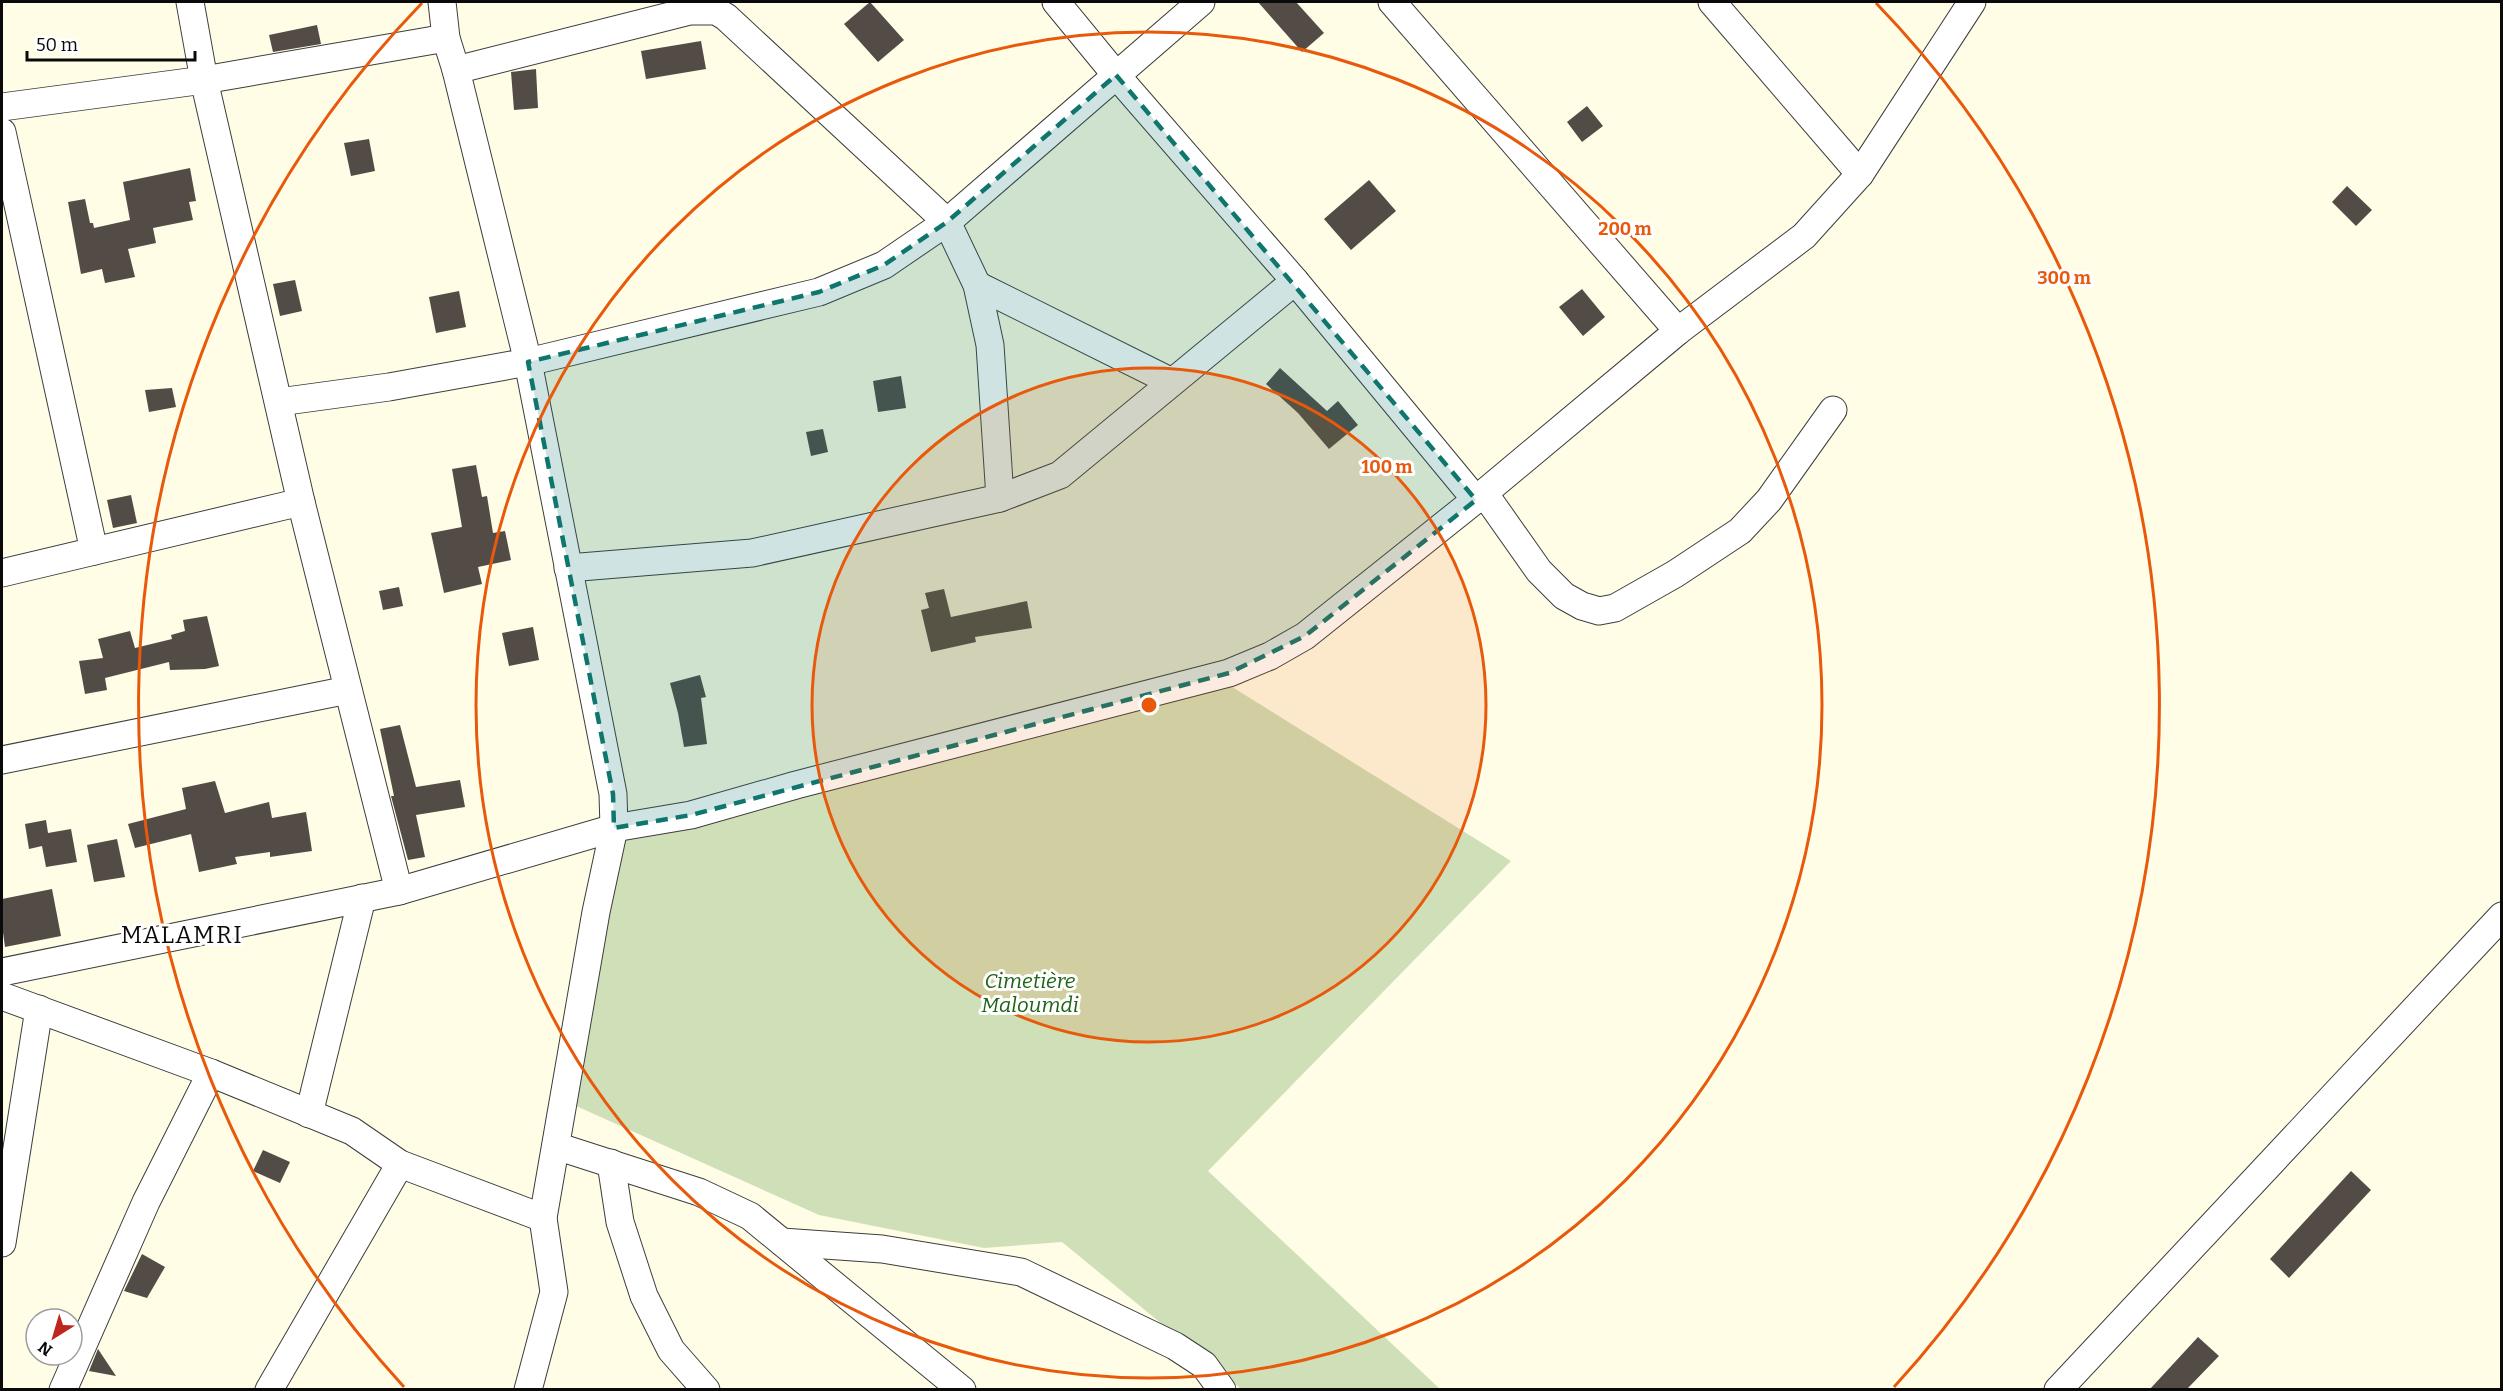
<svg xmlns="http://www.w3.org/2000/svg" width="2503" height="1391" font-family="Bitter,serif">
<rect width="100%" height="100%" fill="#fffde6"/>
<path fill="#cfe0b8" d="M1229,685L1511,861L1208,1171L1440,1389H1241L1062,1242L984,1248L819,1215L556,1097L619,839Z"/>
<g fill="#534c46">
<path d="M870,2L904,40L878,62L844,24Z"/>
<path d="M1258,2H1296L1324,33L1302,52Z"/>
<path d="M317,25L321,44L273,52L269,35Z"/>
<path d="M701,41L706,69L646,79L641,51Z"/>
<path d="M536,69L538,108L514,110L511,72Z"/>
<path d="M1587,106L1603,126L1582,142L1567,122Z"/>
<path d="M369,139L375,171L351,176L344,143Z"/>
<path d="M190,168L196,201L189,202L193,220L153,228L156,243L128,249L135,277L105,283L102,269L81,274L68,202L85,199L90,223H93L94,228L130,220L123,182Z"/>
<path d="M1369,180L1396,211L1351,250L1324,219Z"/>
<path d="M2347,186L2372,210L2356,226L2332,202Z"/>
<path d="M295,280L302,311L280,316L273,284Z"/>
<path d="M1582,289L1605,317L1583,336L1559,307Z"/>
<path d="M459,291L466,327L436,333L429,297Z"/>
<path d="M1280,368L1327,411L1338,401L1358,425L1329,449L1298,413L1266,384Z"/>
<path d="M901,376L906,408L878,412L873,381Z"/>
<path d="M172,388L176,407L149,412L145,390Z"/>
<path d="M823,429L828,452L811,456L806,432Z"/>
<path d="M476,465L482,497L487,496L493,533L505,531L511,560L478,567L482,584L444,593L431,533L462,527L452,469Z"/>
<path d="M131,495L137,523L113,528L107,500Z"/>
<path d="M399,587L403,606L383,610L379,591Z"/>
<path d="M944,589L951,617L1027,601L1032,628L975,637L976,642L931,652L921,610L929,608L925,593Z"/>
<path d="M207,616L219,666L205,669L170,670L169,662L105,678L107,690L85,694L79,661L103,658L98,639L130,631L135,648L172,639L171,635L185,631L183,620Z"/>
<path d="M533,627L539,660L509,666L502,633Z"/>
<path d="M700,675L706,697L701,698L707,744L684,747L678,713L670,683Z"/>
<path d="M400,725L416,787L460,780L465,807L416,815L425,857L408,860L391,796H394L380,729Z"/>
<path d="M215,781L225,813L269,802L272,818L306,812L312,851L270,857V852L235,857L237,864L199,872L191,834L135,848L128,824L186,809L182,788Z"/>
<path d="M46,820L48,833L71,829L77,862L46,867L42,846L29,849L25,824Z"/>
<path d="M117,839L125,877L94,882L87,845Z"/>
<path d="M52,889L61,936L5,947L2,925V899Z"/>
<path d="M263,1150L290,1162L280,1183L253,1171Z"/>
<path d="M2351,1171L2371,1190L2289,1278L2270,1259Z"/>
<path d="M142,1254L165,1267L147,1298L124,1291Z"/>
<path d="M2198,1337L2219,1356L2187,1389H2150Z"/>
<path d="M98,1349L116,1376L89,1371Z"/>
</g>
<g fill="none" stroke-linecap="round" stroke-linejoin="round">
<g stroke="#3d3d3d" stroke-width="29">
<g id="minor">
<path d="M190,2L204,80L301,502L399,891"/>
<path d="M442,2L446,38L456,70L528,362L613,794L614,828L596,912L543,1218L554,1292L528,1390"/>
<path d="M1056,2L1116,75L1295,281L1476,500"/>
<path d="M1392,2L1678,331"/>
<path d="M1712,2L1860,174"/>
<path d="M456,70L690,11H716L726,17L947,222L977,285L990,345L1000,498"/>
<path d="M2,107L204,80L446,38"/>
<path d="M2,132L94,551"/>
<path d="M977,285L1172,382"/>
<path d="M279,402L389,387L528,362L819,292L884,265L947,222L1201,2"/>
<path d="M1484,493L1539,571L1564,596L1582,606L1599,611L1615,608L1675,574L1740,531L1769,500L1833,410"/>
<path d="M568,568L752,553L1000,498L1060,475L1295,281"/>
<path d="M2,573L301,502"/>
<path d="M2,760L348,690"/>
<path d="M2,972L399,891L614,828L691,815L796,785L1229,673L1270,656L1305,636L1484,493L1678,331L1804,236L1860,174L1972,2"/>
<path d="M2,996L211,1073L352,1131L400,1164L543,1218"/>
<path d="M309,1114L362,898"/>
<path d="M556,1146L699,1192L750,1216L962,1390"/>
<path d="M611,1163L620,1222L644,1296L671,1350L706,1390"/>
<path d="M782,1242L882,1249L1021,1272L1175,1346L1204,1365L1222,1390"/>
<path d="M2,1243L39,1009"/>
<path d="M63,1390L146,1202L211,1073"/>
<path d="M269,1390L400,1164"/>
<path d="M2058,1390L2502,916"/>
</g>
</g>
<use href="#minor" stroke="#fff" stroke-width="27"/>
</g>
<path fill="#0f766e" fill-opacity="0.2" stroke="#0f766e" stroke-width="4.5" stroke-dasharray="12 8" stroke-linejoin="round" d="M1116,75L1476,500L1305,636L1229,673L691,815L614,828L613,794L528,362L819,292L884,265L947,222Z"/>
<circle cx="1149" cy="705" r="337" fill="#e8590c" fill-opacity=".12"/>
<g fill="none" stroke="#e8590c" stroke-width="3">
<circle cx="1149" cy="705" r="337"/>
<circle cx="1149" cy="705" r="673"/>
<path d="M404 1387A1010 1010 0 0 1 422 3M1876 3A1010 1010 0 0 1 1894 1387"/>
</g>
<g text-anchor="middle" stroke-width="6" stroke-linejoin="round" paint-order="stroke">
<g font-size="21" font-style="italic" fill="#206318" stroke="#fff">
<text x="1030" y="988">Cimetière<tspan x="1030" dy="24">Maloumdi</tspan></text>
</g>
<g font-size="24" letter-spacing="1.5" fill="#0a0a0a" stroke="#fff">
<text x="182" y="943">MALAMRI</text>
</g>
</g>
<circle cx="1149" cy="705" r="9" fill="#e8590c" stroke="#fff" stroke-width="3"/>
<g font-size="18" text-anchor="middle" font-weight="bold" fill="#e8590c" stroke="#fff" stroke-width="6" stroke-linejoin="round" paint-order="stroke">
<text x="1625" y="235">200 m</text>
<text x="2064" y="284">300 m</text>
<text x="1387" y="473">100 m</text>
</g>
<rect width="2503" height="1391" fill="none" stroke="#0a0a0a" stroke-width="6"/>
<g transform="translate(54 1337) rotate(217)"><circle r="28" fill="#ffffff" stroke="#9d9d9d" stroke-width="1.5"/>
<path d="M0-4.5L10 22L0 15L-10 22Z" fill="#be271d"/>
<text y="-9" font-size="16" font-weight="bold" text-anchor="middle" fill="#0a0a0a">N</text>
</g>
<path d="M27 51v9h168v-9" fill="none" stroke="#0a0a0a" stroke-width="3"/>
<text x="36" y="51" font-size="18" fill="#0a0a0a" stroke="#ffffff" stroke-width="4.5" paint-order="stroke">50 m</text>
</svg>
